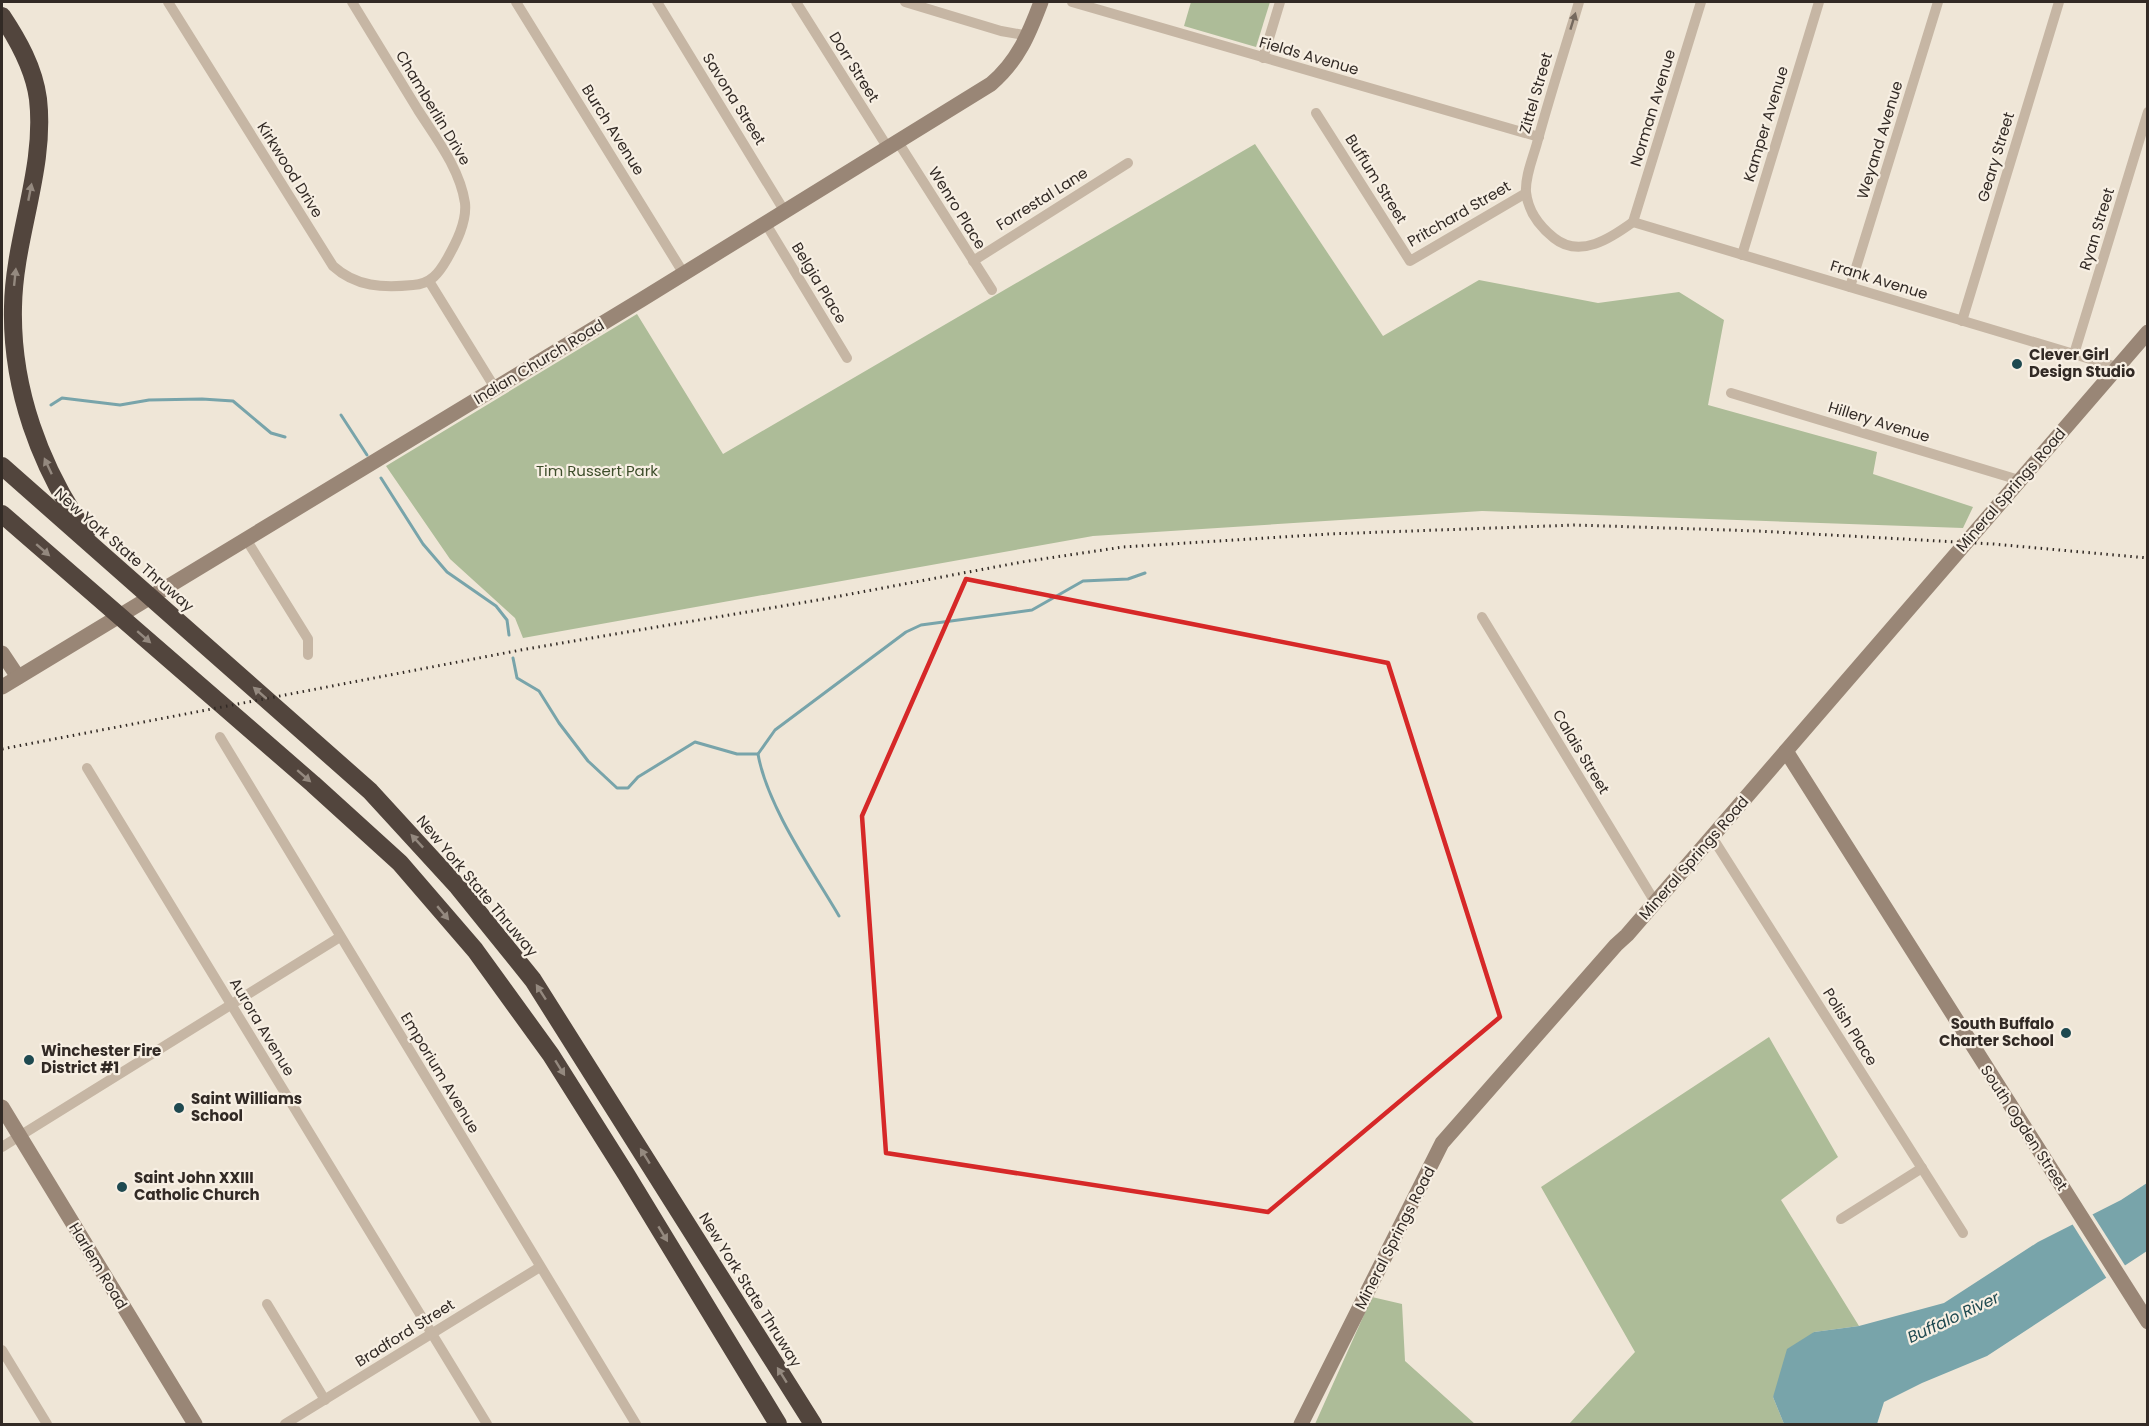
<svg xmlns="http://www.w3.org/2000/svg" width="2149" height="1426" font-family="Poppins,sans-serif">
<rect width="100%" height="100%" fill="#efe6d7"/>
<g fill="#adbc98">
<path d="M1191,2H1270L1256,47L1184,26Z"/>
<path d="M1255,144L1383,336L1479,280L1598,303L1679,292L1724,320L1708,405L1877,452L1873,474L1973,507L1963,528L1482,511L1093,536L523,638L515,618L450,559L386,466L637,314L723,454Z"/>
<path d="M1769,1037L1838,1157L1781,1200L1859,1326L1814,1332L1773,1397L1784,1424H1569L1635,1352L1541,1187Z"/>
<path d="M1372,1297L1402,1304L1405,1361L1475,1424H1315Z"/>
</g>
<path fill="#78a4aa" d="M2147,1183V1251L1987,1356L1922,1383L1884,1402L1877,1424H1784L1773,1397L1787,1349L1814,1332L1859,1326L1944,1303L2038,1242L2121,1200Z"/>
<path fill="#efe6d7" d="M2091,1212L2126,1267L2107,1279L2071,1222Z"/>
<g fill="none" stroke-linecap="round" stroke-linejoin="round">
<g stroke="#78a4aa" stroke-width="3">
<path d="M51,405L62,398L120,405L149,400L202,399L233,401L271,433L285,437"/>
<path d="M341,415L367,455"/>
<path d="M381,478L423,544L447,572L496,606L507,620L509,635"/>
<path d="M513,658L517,678L539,691L559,723L588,761L617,788H628L638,777L695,742L737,754H758"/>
<path d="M839,916C812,870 767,806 758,754L775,730L906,632L921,625L1032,610L1083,581L1128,579L1145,573"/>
</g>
<g stroke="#c6b6a4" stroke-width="10">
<path d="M168,2L333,266C356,287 383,288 413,285C431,284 439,273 447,259C456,243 467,222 465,203C460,169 436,138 418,110C396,74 374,38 352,2"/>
<path d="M516,2L684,274"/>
<path d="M657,2L785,212"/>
<path d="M796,2L888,148"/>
<path d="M905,2L1001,31L1029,36"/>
<path d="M1072,2L1539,137"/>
<path d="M1579,2C1565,49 1550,95 1537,143C1533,158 1525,176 1526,192C1528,212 1539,226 1554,238C1580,259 1611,238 1633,222"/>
<path d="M1263,58L1280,2"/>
<path d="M1316,113L1410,261L1526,193"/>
<path d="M898,142L992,290"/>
<path d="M1633,222L2117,367"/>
<path d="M1633,222L1701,2"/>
<path d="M766,224L847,358"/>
<path d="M1742,255L1819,2"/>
<path d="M973,261L1128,163"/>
<path d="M429,281L495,388"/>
<path d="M1850,287L1938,2"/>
<path d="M1962,321L2059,2"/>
<path d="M2074,354L2148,112"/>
<path d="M1731,393L2019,480"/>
<path d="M246,539L308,639V655"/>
<path d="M1482,617L1655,902"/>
<path d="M220,737L636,1424"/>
<path d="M87,768L487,1424"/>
<path d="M1712,837L1963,1233"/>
<path d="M2,1147L340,937"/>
<path d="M1841,1219L1922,1168"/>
<path d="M267,1304L325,1400"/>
<path d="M2,1350L47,1424"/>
<path d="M285,1424L540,1267"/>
</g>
<g stroke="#998676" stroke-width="15">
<path d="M2,653L18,677"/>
<path d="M2,687L641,300L991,84C1018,61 1029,34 1041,2"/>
<path d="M1786,751L2148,1322"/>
<path d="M2,1107L195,1424"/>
<path d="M1301,1424L1442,1143L1616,945L1627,935L2148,332"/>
</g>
<g stroke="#52453d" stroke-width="18">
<path d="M2,16C18,40 34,68 38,99C46,169 14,237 13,307C11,388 40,467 86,533"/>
<path d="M2,466L370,791L458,887L533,980L813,1424"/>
<path d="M2,514L313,784L400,863L475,950L551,1055L626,1174L778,1424"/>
</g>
<path stroke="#322a25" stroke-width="3" stroke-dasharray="1.5 4.5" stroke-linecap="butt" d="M2,749L526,649L824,599L1022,562L1123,547L1329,534L1575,525L1758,531L1993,544L2148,558"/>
</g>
<defs><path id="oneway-solid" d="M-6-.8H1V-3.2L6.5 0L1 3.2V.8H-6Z" transform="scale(1.5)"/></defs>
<use fill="#75695e" href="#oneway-solid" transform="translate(1573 21) rotate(-73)"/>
<g fill="#94897f">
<use href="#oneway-solid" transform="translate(30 192) rotate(-79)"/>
<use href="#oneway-solid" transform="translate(15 277) rotate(-84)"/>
<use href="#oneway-solid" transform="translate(48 466) rotate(-115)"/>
<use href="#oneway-solid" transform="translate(43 550) rotate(41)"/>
<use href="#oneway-solid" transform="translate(144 637) rotate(41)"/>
<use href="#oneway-solid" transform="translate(260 693) rotate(-139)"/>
<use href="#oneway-solid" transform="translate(304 776) rotate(41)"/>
<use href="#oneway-solid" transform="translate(417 841) rotate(-133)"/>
<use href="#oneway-solid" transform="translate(443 913) rotate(50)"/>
<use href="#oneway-solid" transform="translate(541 992) rotate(-123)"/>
<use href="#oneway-solid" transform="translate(560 1068) rotate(58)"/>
<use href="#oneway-solid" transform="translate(645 1156) rotate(-122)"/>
<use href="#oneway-solid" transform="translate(663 1234) rotate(59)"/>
<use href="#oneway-solid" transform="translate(782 1375) rotate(-122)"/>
</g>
<path fill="none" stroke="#d62828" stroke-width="4.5" stroke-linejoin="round" d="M966,579L1388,663L1500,1017L1268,1212L886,1153L862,816Z"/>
<g fill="#1e4950" stroke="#f7efe3" stroke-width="2">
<circle cx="2017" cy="364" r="6"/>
<circle cx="2066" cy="1033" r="6"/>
<circle cx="29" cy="1060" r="6"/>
<circle cx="179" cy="1108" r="6"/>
<circle cx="122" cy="1187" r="6"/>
</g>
<g text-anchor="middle" stroke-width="4.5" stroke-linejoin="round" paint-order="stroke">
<g font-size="15" fill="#322a25" stroke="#f7efe3">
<text transform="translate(1309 56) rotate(16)" y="5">Fields Avenue</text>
<text transform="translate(854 67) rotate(58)" y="5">Dorr Street</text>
<text transform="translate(1536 93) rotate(-74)" y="5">Zittel Street</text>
<text transform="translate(734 99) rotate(58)" y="5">Savona Street</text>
<text transform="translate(433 108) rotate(59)" y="5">Chamberlin Drive</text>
<text transform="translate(1653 108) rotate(-73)" y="5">Norman Avenue</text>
<text transform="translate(1766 124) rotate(-73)" y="5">Kamper Avenue</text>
<text transform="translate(613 130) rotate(58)" y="5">Burch Avenue</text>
<text transform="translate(1880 140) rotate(-73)" y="5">Weyand Avenue</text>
<text transform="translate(1996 157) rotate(-73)" y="5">Geary Street</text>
<text transform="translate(290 170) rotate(58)" y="5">Kirkwood Drive</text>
<text transform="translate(1376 179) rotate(58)" y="5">Buffum Street</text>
<text transform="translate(1042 199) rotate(-32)" y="5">Forrestal Lane</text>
<text transform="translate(957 208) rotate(58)" y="5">Wenro Place</text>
<text transform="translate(1459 214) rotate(-30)" y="5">Pritchard Street</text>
<text transform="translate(2097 229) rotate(-73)" y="5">Ryan Street</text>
<text transform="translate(1879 280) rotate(17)" y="5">Frank Avenue</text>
<text transform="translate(819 283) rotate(59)" y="5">Belgia Place</text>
<text transform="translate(539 362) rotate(-31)" y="5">Indian Church Road</text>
<text transform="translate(1879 422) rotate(17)" y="5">Hillery Avenue</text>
<text transform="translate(2011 490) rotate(-49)" y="5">Mineral Springs Road</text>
<text transform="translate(124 550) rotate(41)" y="5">New York State Thruway</text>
<text transform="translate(1581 752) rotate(59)" y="5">Calais Street</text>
<text transform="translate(1694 858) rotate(-49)" y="5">Mineral Springs Road</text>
<text transform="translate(477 886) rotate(50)" y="5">New York State Thruway</text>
<text transform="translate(262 1027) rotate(59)" y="5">Aurora Avenue</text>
<text transform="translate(1850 1027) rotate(58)" y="5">Polish Place</text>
<text transform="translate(440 1073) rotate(59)" y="5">Emporium Avenue</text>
<text transform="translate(2024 1128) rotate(57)" y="5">South Ogden Street</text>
<text transform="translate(1395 1238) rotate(-63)" y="5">Mineral Springs Road</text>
<text transform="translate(98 1266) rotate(59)" y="5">Harlem Road</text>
<text transform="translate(750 1290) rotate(58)" y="5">New York State Thruway</text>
<text transform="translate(405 1333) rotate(-32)" y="5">Bradford Street</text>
</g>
<g font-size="15" font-weight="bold" fill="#322a25" stroke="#f7efe3" text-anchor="start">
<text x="2029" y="360">Clever Girl<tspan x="2029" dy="17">Design Studio</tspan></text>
<text x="2054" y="1029" text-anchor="end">South Buffalo<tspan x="2054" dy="17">Charter School</tspan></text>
<text x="41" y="1056">Winchester Fire<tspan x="41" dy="17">District #1</tspan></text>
<text x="191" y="1104">Saint Williams<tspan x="191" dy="17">School</tspan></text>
<text x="134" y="1183">Saint John XXIII<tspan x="134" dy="17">Catholic Church</tspan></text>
</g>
<g font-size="15" fill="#3e4e2b" stroke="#f7efe3">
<text x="597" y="476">Tim Russert Park</text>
</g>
<g font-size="16" font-style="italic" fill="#1e4950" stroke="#f7efe3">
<text transform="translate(1953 1317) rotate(-25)" y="6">Buffalo River</text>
</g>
</g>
<rect width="2149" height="1426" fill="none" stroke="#322a25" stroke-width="6"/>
</svg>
